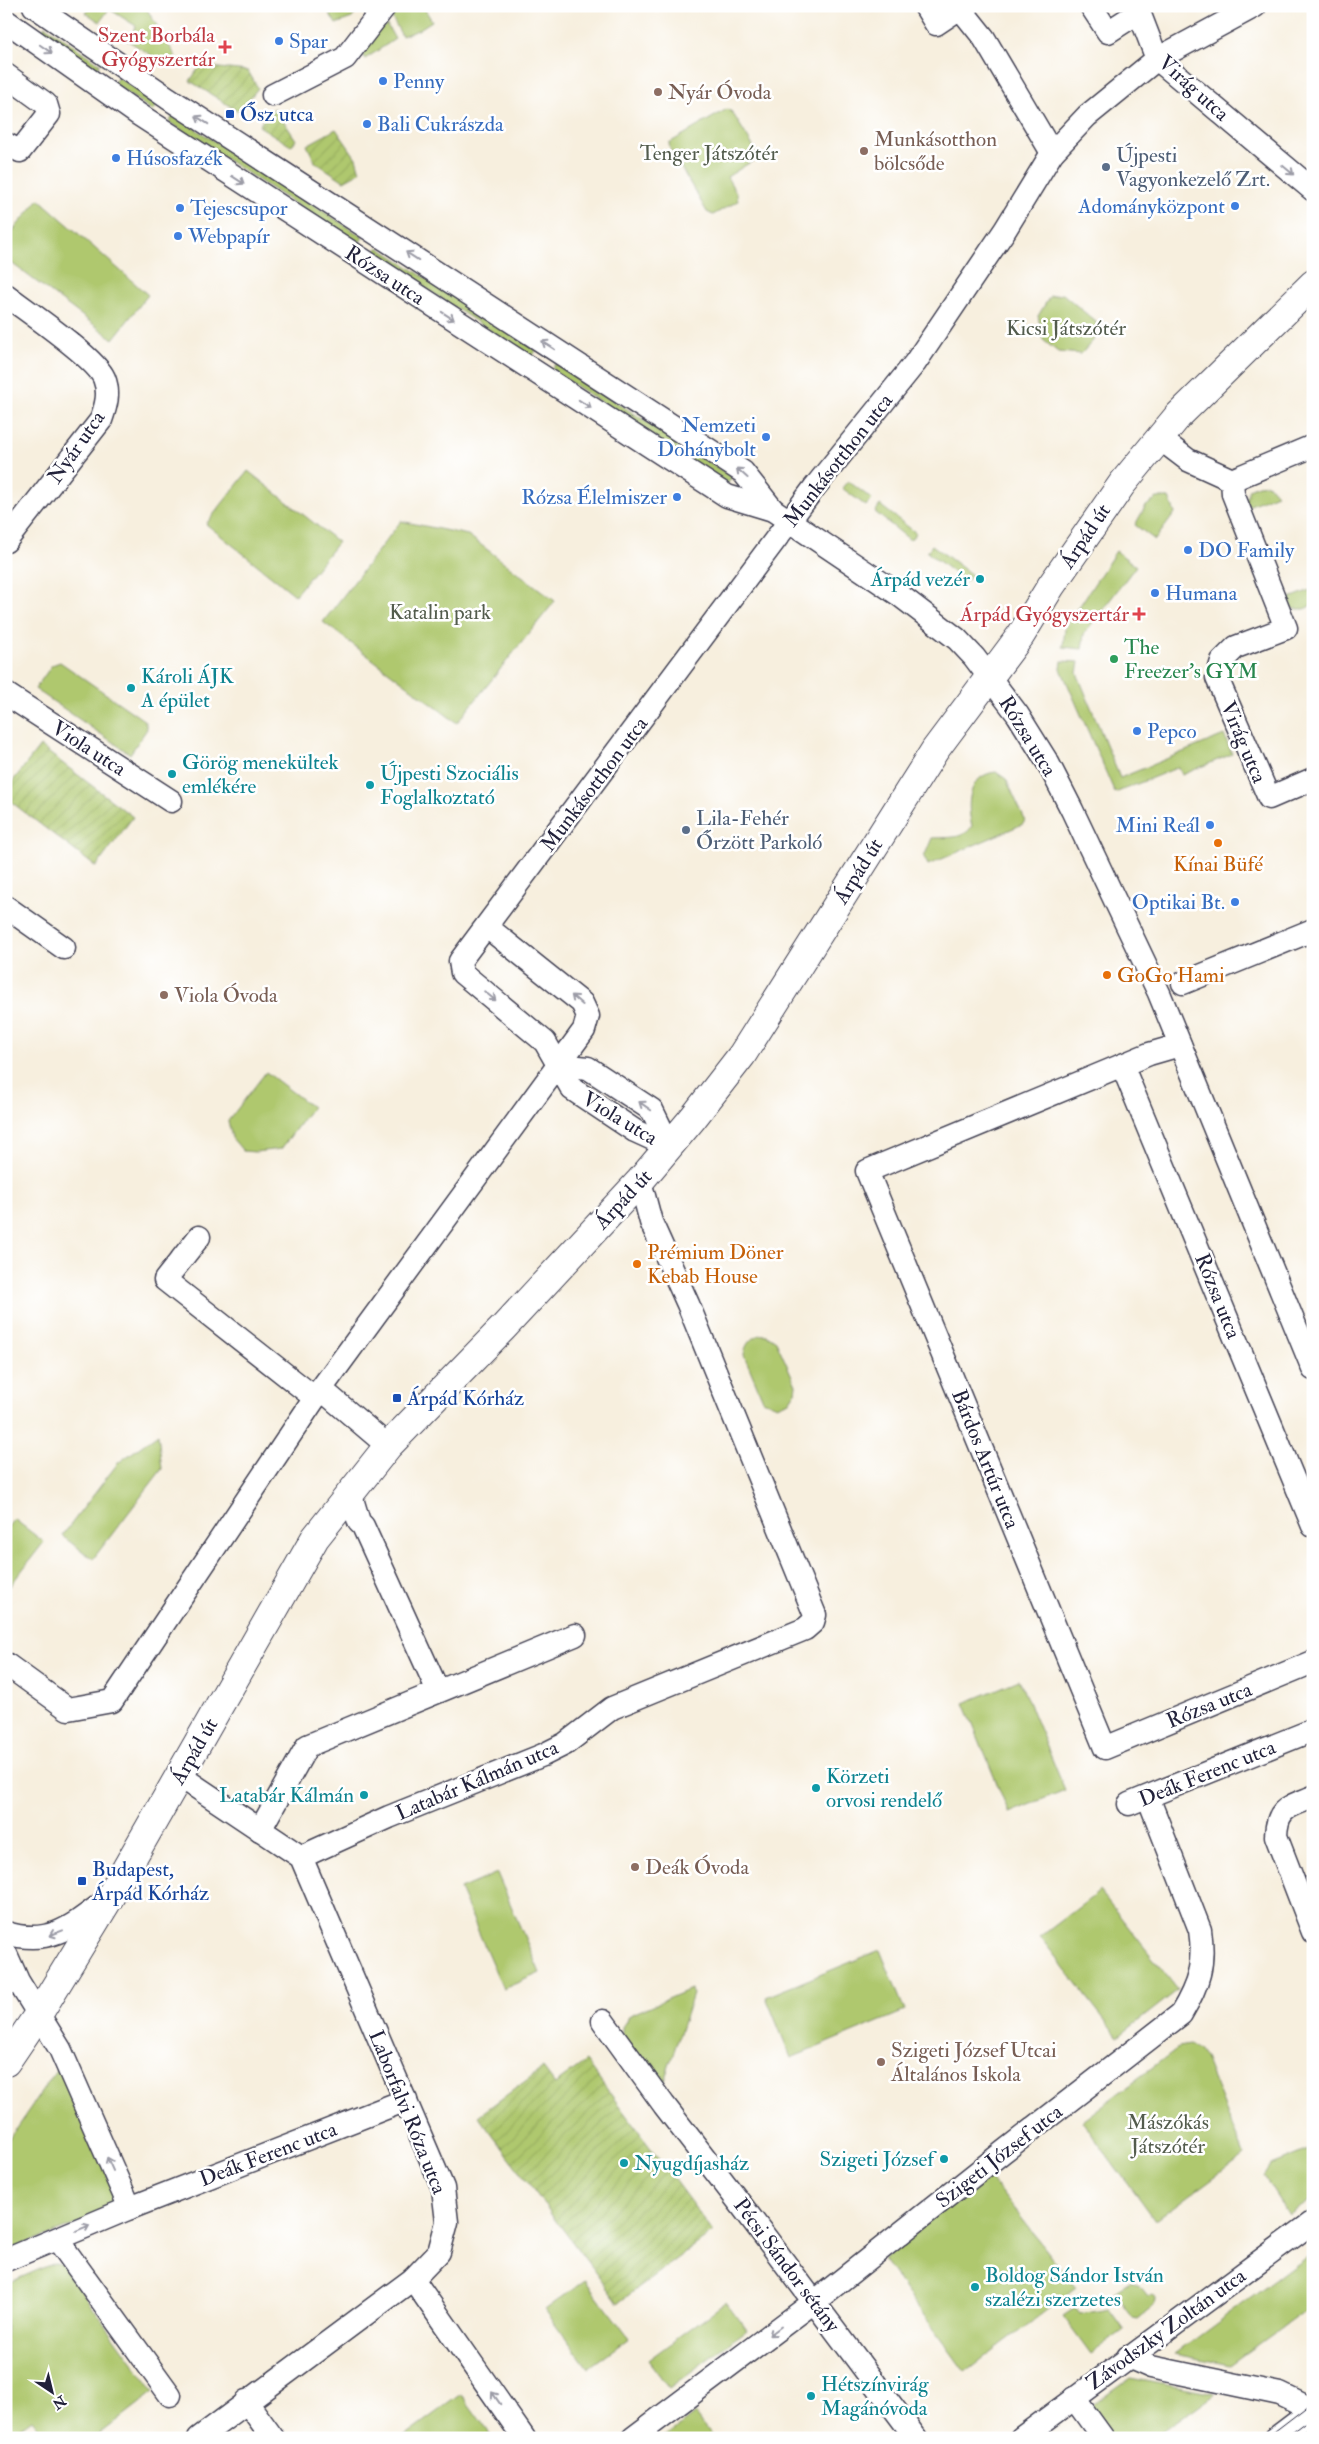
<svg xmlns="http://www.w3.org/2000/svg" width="1319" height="2444" font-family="'IM FELL Double Pica',serif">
<defs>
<pattern id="garden-furrows" width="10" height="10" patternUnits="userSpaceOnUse" patternTransform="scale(1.25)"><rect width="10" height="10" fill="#afc86e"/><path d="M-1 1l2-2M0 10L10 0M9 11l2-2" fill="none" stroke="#96ac60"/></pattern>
</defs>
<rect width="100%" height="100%" fill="#fff"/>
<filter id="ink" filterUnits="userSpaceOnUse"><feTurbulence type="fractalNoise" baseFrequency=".02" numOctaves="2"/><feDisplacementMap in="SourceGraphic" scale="10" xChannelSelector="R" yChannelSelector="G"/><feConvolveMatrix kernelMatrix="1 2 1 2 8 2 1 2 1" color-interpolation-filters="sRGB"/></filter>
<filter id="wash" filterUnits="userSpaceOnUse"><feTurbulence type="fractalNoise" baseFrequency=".0096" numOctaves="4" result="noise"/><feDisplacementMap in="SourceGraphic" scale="20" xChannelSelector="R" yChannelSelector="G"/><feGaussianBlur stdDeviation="1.12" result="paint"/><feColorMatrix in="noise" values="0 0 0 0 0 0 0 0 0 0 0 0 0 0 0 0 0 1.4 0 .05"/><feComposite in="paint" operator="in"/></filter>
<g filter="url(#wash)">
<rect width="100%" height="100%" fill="#f7efde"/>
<g fill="#afc86e" stroke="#687554">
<path d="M91,6H145L176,57L170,67L127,40L136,26L109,9L100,22L86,13Z"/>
<path d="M325,6H361L352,18L336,24Z"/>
<path d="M404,6H423L432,21L418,30L402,36L391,16Z"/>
<path d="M387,25L395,39L365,59L359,49L371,33Z"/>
<path d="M45,26L100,64L95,71L40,33Z"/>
<path d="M118,77L158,104L153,111L113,84Z"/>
<path d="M727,109L732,112L756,151L757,158L727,177L737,194L738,201L713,215L707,212L670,149L669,143Z"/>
<path d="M174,115L363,237L358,245L169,122Z"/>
<path d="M39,199L148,295L113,339L6,259V239Z"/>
<path d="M378,247L536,350L532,358L373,254Z"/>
<path d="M1063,294L1096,322L1098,335L1081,354L1058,352L1043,340L1038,316L1050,296Z"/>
<path d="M556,363L732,477L727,484L551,370Z"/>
<path d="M248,471L338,542L295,595L206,524Z"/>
<path d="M848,481L872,499L866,506L842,488Z"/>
<path d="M1268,484L1277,494L1248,506L1246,501L1249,489L1258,485Z"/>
<path d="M1157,498H1169L1175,513L1155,540L1135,525L1145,507Z"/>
<path d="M880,505L916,533L910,540L875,512Z"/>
<path d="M401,521L468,535L555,601L457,723L323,622Z"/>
<path d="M932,545L972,575L966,582L927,552Z"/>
<path d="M1116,551L1136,566L1084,634L1082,649L1063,647L1065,628Z"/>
<path d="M1313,589V604L1305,609H1292L1285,600Z"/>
<path d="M1062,661L1079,662L1077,673L1120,778L1224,735L1232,754L1182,775L1179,767L1115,793L1061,669Z"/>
<path d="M60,662L145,721L147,729L130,754L35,689L52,665Z"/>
<path d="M996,772L1006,779L1025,820L1023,824L928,865L924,857L932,838C946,837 964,840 972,826C966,804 968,775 996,772Z"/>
<path d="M266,1072L312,1107L281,1149L255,1152L243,1151L232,1138L228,1121Z"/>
<path d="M767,1335L776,1341L796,1385L795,1392L789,1401L777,1406L763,1400L744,1355C745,1343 754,1333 767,1335Z"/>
<path d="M158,1434L162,1469L93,1559L62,1536L118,1463Z"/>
<path d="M14,1519L44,1542L6,1591V1529Z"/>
<path d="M1019,1680L1065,1790L1009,1813L964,1703Z"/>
<path d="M497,1873L540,1973L503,1989L460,1889Z"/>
<path d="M1100,1891L1178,1990L1118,2037L1040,1937Z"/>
<path d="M880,1950L905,2011L791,2058L766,1997Z"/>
<path d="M690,1989L693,1994L664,2081L657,2083L622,2035V2027L630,2015Z"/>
<path d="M1190,2045L1199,2049L1205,2058L1244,2155L1155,2221L1082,2121L1179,2047Z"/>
<path d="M60,2065L121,2207L6,2251V2143Z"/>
<path d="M1313,2148V2199L1289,2215L1264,2176L1271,2165Z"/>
<path d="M986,2173L1076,2288L965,2372L883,2259Z"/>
<path d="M1313,2252V2305L1230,2365L1175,2354Z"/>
<path d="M54,2263L62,2264L154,2392L95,2438H47L32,2419L6,2438V2284Z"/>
<path d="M585,2280L629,2338L588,2368L545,2310Z"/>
<path d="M1130,2282L1140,2286L1148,2296L1152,2294L1155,2298L1154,2306L1138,2319L1133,2318L1114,2292Z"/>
<path d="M726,2302L747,2330L669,2388L648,2360Z"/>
<path d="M1075,2308L1080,2314L1109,2309L1124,2330L1091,2354L1063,2316Z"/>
<path d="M1130,2378L1215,2394L1153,2438H1112L1090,2407Z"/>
<path d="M461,2394L493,2438H401Z"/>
<path d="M695,2414L713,2438H664Z"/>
</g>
<g fill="url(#garden-furrows)" stroke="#687554">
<path d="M200,66L248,71L258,88L239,112L190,81Z"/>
<path d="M275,108L296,140L291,146L259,126L267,114Z"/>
<path d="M336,129L356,158L360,172L344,181L315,162L307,145Z"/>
<path d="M40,746L133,817L96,867L6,798V790Z"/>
<path d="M586,2061L713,2232L618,2303L478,2116L543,2068L555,2084Z"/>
</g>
</g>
<g filter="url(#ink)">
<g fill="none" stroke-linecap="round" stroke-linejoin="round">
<g stroke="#424153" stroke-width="25">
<g id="minor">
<path d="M34,6L168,98L743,472L773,510"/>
<path d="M925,6L936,24L960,8L984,38L1052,153"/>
<path d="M1091,6L1108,32L1139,12L1157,59L1313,190"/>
<path d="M6,21L138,114L727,496L773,510L898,594L957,639L974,657L1018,715L1048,763L1072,810L1159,993L1313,1369"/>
<path d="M6,75L46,104L49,114L20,151L6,144"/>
<path d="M273,95L345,58L385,6"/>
<path d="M6,295C28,312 95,357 104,378C110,393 106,406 101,420L6,541"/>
<path d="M1159,438L1188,460L1232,480L1313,446"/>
<path d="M1232,480L1233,494L1286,628L1236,647L1222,661L1217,678L1269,798L1313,779"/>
<path d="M6,694L171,801"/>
<path d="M6,907L64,948"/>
<path d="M1183,983L1313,930"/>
<path d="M1180,1045L1149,1054L867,1171L1105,1748L1313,1662"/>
<path d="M560,1065L588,1068L652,1110L670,1147"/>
<path d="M1122,1065L1313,1526"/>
<path d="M670,1147L635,1131L572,1089L545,1042L462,973L460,961L814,488L915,363L1005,230L1052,153L1087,116L1157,59L1255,6"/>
<path d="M199,1237L165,1280L315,1398"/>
<path d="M321,1389L388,1446"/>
<path d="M350,1492L359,1522L363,1526L438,1691"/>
<path d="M6,1664L68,1709L112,1701L321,1389L584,1030L588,1016L582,1003L487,927"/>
<path d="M180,1776L301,1857L443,2188L447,2222L439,2252L413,2279L199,2438"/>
<path d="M1313,1797C1289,1807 1277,1807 1276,1836L1313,1932"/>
<path d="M1129,1804L1313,1730"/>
<path d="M260,1830L307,1746L575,1635"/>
<path d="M301,1857L389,1817L543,1755L565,1744L612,1708L805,1629L813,1622L815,1615L688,1304L651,1222L640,1181"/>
<path d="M6,1933C49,1946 71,1927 104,1902"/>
<path d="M6,1954L18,1981L60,2049L130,2208"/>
<path d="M603,2021L664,2105L742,2206L916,2438"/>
<path d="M57,2239L170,2395"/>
<path d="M6,2260L130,2208L406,2100"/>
<path d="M413,2279L524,2438"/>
<path d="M1128,2357L1151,2367L1280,2394L1313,2410"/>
<path d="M1074,2398L1103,2438"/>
<path d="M246,2401L273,2438"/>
<path d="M633,2438L814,2302L1003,2152L1181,2014C1199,1984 1205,1964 1200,1930L1148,1797"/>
<path d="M1021,2438L1313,2222"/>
<path d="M1276,2438L1313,2410"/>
</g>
</g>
<g stroke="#424153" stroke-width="30">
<path id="major" d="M6,2062L38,2015L110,1897L315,1538L388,1446L504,1327L640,1181L693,1118L742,1055L935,750L1021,635L1051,586L1122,484L1178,416L1313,284"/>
</g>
<use href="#minor" stroke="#fff" stroke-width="22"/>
<use href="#major" stroke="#fff" stroke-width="28"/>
<g stroke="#22223b" stroke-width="1">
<path d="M1266,2438L1313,2402"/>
<path d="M1285,2438L1313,2417"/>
</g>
</g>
<defs><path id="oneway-shaft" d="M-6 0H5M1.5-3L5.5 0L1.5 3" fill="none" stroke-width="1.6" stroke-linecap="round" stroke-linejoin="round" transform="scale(1.25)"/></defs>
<g stroke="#9c9ca7">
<use href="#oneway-shaft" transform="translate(46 49) rotate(35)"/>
<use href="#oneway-shaft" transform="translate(202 120) rotate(-147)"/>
<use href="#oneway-shaft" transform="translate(1288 170) rotate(40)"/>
<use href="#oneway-shaft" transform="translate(238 180) rotate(33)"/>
<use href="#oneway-shaft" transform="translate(412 256) rotate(-147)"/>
<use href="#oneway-shaft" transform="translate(448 316) rotate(33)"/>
<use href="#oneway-shaft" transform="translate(548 345) rotate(-147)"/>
<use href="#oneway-shaft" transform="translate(585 404) rotate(33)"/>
<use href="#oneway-shaft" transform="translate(742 473) rotate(-138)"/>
<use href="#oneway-shaft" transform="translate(490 996) rotate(39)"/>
<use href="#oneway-shaft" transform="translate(577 1000) rotate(-139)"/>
<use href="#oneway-shaft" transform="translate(645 1106) rotate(-145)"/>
<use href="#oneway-shaft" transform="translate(56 1933) rotate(159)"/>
<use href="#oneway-shaft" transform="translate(110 2164) rotate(-114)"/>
<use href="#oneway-shaft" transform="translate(83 2228) rotate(-23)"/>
<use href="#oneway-shaft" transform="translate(775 2331) rotate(143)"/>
<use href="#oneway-shaft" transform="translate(496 2398) rotate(-125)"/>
</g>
</g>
<g fill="#3f7fe0" stroke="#fff" stroke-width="2">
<circle cx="279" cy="41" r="5"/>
<circle cx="383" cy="81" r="5"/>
<circle cx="367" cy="124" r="5"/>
<circle cx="116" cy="158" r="5"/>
<circle cx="1235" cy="206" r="5"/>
<circle cx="180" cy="208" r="5"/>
<circle cx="178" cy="236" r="5"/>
<circle cx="766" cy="437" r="5"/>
<circle cx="677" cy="497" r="5"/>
<circle cx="1188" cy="550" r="5"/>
<circle cx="1155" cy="593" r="5"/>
<circle cx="1137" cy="731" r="5"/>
<circle cx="1210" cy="825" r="5"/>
<circle cx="1235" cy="902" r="5"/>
</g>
<g fill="#e0444e" stroke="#fff" stroke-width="2">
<path d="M222.5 39.5h5v5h5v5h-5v5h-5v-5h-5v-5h5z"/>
<path d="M1136.5 606.5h5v5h5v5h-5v5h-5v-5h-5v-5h5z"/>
</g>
<g fill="#8d6e63" stroke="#fff" stroke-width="2">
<circle cx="658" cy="92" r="5"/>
<circle cx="864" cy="151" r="5"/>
<circle cx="164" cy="995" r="5"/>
<circle cx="635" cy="1867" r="5"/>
<circle cx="881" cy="2062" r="5"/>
</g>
<g fill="#1a4fb4" stroke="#fff" stroke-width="2">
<rect x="225" y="109" width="10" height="10" rx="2.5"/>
<rect x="392" y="1393" width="10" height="10" rx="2.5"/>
<rect x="77" y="1876" width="10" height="10" rx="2.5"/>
</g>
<g fill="#5c6f8a" stroke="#fff" stroke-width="2">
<circle cx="1106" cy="167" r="5"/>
<circle cx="686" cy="830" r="5"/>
</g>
<g fill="#0f9aa8" stroke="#fff" stroke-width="2">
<circle cx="980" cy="579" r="5"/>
<circle cx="131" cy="688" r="5"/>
<circle cx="172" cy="774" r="5"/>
<circle cx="370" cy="785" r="5"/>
<circle cx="816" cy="1788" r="5"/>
<circle cx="364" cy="1795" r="5"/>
<circle cx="944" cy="2159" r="5"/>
<circle cx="624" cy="2163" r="5"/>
<circle cx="975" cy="2287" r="5"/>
<circle cx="811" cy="2396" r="5"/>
</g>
<circle fill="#2e9e5b" stroke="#fff" stroke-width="2" cx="1114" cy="659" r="5"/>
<g fill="#e8710a" stroke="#fff" stroke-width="2">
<circle cx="1218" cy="843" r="5"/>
<circle cx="1107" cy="975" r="5"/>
<circle cx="637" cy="1264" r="5"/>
</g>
<g text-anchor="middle" stroke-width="5" stroke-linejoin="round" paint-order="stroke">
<g font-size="21" fill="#be3a42" stroke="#fff" text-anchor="end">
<text x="215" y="42">Szent Borbála<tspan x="215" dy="24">Gyógyszertár</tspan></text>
<text x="1129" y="621">Árpád Gyógyszertár</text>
</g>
<g font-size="21" fill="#366cbe" stroke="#fff" text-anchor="start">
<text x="289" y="48">Spar</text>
<text x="393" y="88">Penny</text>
<text x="377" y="131">Bali Cukrászda</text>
<text x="126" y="165">Húsosfazék</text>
<text x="1225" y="213" text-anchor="end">Adományközpont</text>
<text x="190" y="215">Tejescsupor</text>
<text x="188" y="243">Webpapír</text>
<text x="756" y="432" text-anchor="end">Nemzeti<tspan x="756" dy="24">Dohánybolt</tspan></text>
<text x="667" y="504" text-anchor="end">Rózsa Élelmiszer</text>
<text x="1198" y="557">DO Family</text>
<text x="1165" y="600">Humana</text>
<text x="1147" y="738">Pepco</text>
<text x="1200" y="832" text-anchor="end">Mini Reál</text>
<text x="1225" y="909" text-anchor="end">Optikai Bt.</text>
</g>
<g font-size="21" fill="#22223b" stroke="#fff">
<text transform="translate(1194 88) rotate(42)" y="7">Virág utca</text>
<text transform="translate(385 275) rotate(33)" y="7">Rózsa utca</text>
<text transform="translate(76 447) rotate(-55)" y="7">Nyár utca</text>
<text transform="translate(838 460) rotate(-52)" y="7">Munkásotthon utca</text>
<text transform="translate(1085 536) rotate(-56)" y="7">Árpád út</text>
<text transform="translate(1028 736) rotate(58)" y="7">Rózsa utca</text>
<text transform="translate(1244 742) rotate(67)" y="7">Virág utca</text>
<text transform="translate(89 748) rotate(33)" y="7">Viola utca</text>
<text transform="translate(594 784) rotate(-53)" y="7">Munkásotthon utca</text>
<text transform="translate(858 871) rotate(-58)" y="7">Árpád út</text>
<text transform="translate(620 1118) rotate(31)" y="7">Viola utca</text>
<text transform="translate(623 1199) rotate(-47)" y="7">Árpád út</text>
<text transform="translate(1218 1296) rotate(68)" y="7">Rózsa utca</text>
<text transform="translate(986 1459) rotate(68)" y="7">Bárdos Artúr utca</text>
<text transform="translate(1209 1705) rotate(-22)" y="7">Rózsa utca</text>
<text transform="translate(194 1751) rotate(-60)" y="7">Árpád út</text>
<text transform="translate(1207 1773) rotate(-22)" y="7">Deák Ferenc utca</text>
<text transform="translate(477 1780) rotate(-23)" y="7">Latabár Kálmán utca</text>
<text transform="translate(408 2112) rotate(68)" y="7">Laborfalvi Róza utca</text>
<text transform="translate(268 2154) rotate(-21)" y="7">Deák Ferenc utca</text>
<text transform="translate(999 2156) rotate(-38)" y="7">Szigeti József utca</text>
<text transform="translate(787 2265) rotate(53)" y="7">Pécsi Sándor sétány</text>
<text transform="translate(1166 2329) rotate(-36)" y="7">Závodszky Zoltán utca</text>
</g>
<g font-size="21" fill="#785e54" stroke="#fff" text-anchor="start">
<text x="668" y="99">Nyár Óvoda</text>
<text x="874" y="146">Munkásotthon<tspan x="874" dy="24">bölcsőde</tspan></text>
<text x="174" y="1002">Viola Óvoda</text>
<text x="645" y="1874">Deák Óvoda</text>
<text x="891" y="2057">Szigeti József Utcai<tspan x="891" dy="24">Általános Iskola</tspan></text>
</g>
<g font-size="21" fill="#164399" stroke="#fff" text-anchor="start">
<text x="240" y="121">Ősz utca</text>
<text x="407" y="1405">Árpád Kórház</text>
<text x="92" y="1876">Budapest,<tspan x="92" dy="24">Árpád Kórház</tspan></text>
</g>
<g font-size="21" fill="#535c4d" stroke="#fff">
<text x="709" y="160">Tenger Játszótér</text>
<text x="1066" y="335">Kicsi Játszótér</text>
<text x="440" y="619">Katalin park</text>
<text x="1168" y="2129">Mászókás<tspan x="1168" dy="24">Játszótér</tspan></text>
</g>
<g font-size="21" fill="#4e5e75" stroke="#fff" text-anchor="start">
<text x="1116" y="162">Újpesti<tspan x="1116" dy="24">Vagyonkezelő Zrt.</tspan></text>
<text x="696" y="825">Lila-Fehér<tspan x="696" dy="24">Őrzött Parkoló</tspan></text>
</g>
<g font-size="21" fill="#0d838f" stroke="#fff" text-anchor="start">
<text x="970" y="586" text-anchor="end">Árpád vezér</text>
<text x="141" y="683">Károli ÁJK<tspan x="141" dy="24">A épület</tspan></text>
<text x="182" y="769">Görög menekültek<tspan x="182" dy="24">emlékére</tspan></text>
<text x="380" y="780">Újpesti Szociális<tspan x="380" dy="24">Foglalkoztató</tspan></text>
<text x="826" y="1783">Körzeti<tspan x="826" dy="24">orvosi rendelő</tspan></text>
<text x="354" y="1802" text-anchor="end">Latabár Kálmán</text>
<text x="934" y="2166" text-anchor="end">Szigeti József</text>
<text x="634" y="2170">Nyugdíjasház</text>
<text x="985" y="2282">Boldog Sándor István<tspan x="985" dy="24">szalézi szerzetes</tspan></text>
<text x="821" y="2391">Hétszínvirág<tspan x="821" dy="24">Magánóvoda</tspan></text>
</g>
<g font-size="21" fill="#27864d" stroke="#fff" text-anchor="start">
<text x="1124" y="654">The<tspan x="1124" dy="24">Freezer’s GYM</tspan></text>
</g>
<g font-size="21" fill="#c56008" stroke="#fff" text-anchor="start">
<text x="1218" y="871" text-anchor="middle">Kínai Büfé</text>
<text x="1117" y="982">GoGo Hami</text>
<text x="647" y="1259">Prémium Döner<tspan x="647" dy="24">Kebab House</tspan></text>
</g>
</g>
<rect width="1319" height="2444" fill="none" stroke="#fff" stroke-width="25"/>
<g transform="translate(52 2392) rotate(145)" stroke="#ffffff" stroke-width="4" paint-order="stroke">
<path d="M0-4L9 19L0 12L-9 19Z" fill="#22223b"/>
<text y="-8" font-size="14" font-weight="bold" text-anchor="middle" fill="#22223b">N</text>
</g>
</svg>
